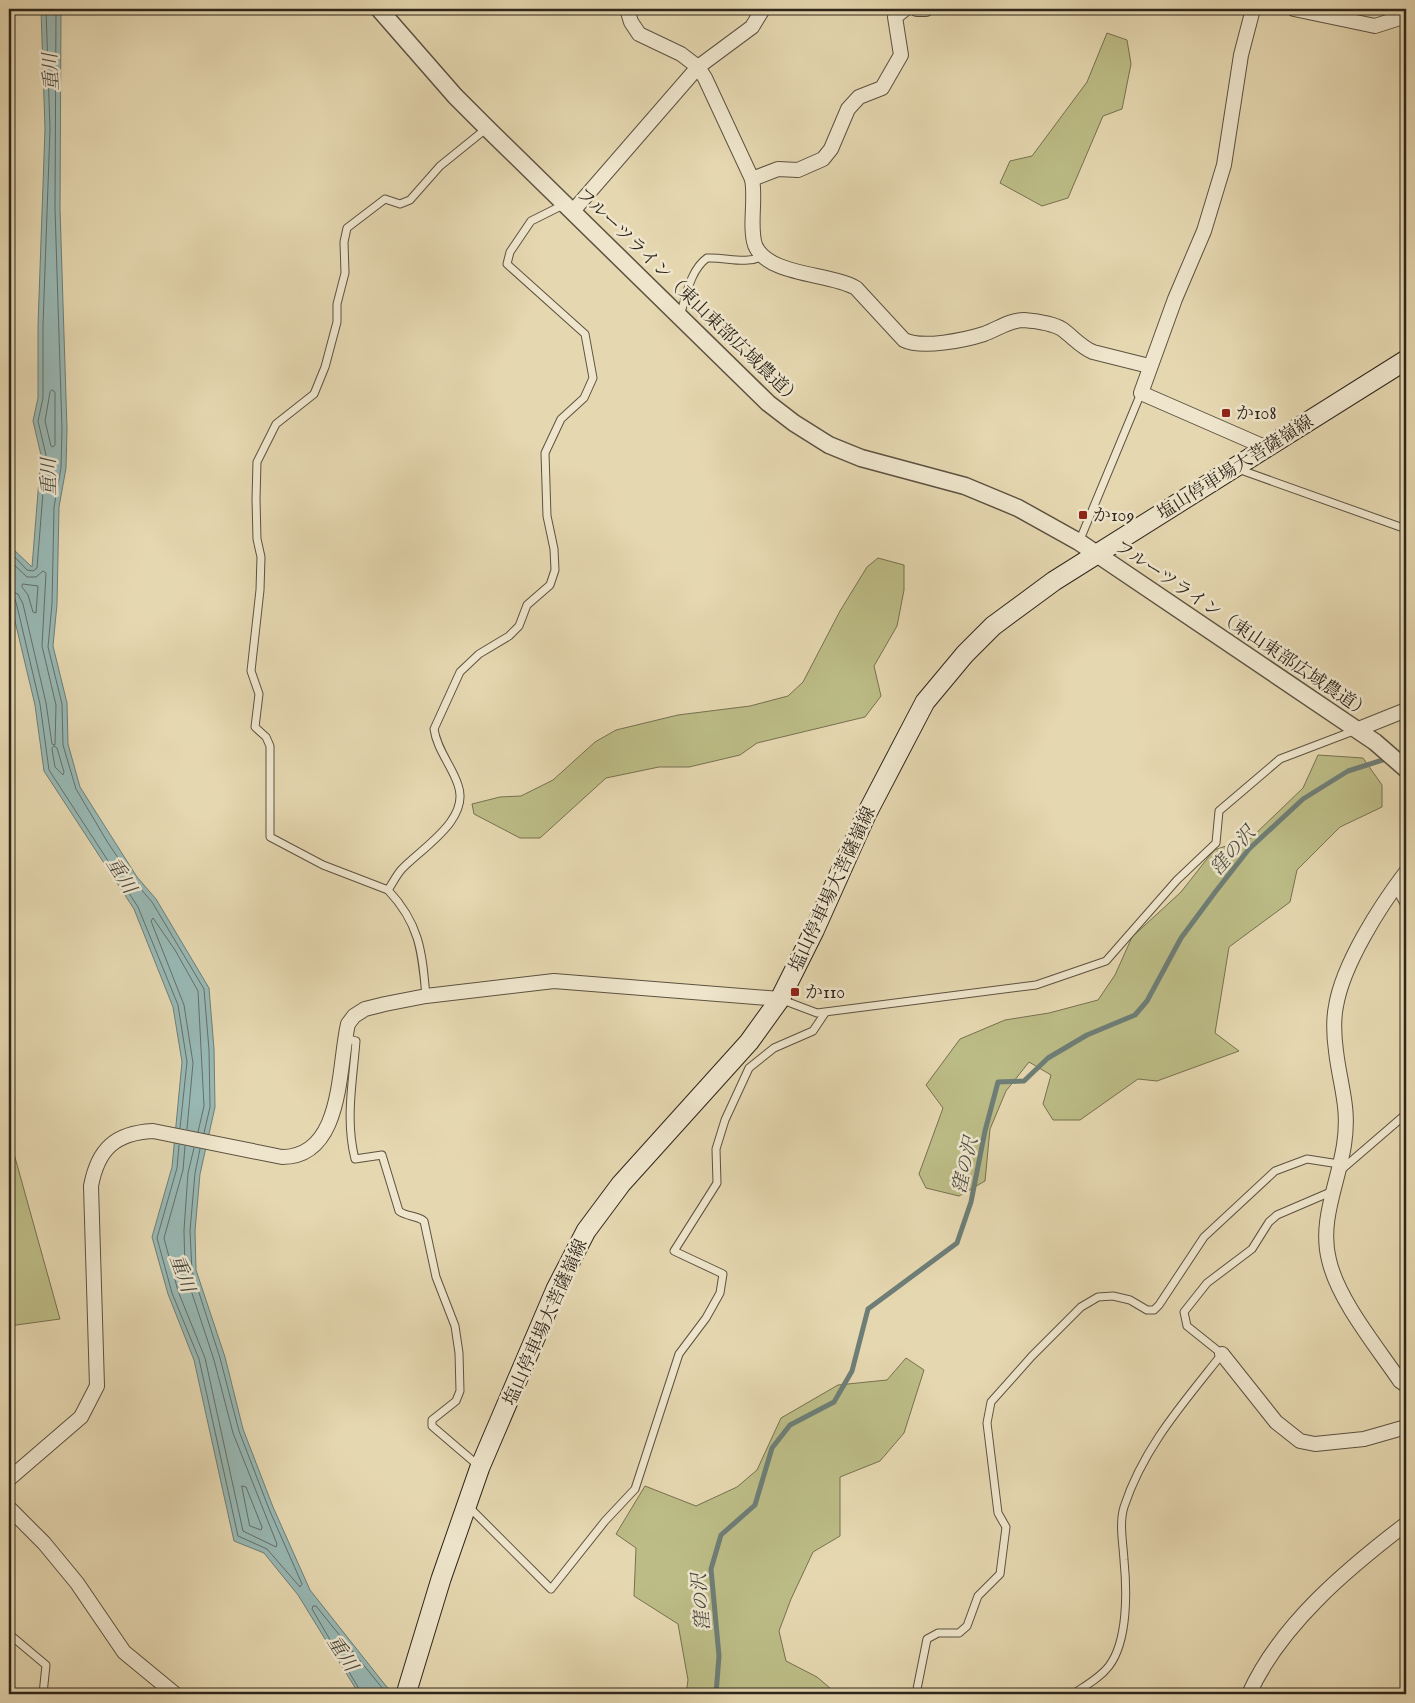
<svg xmlns="http://www.w3.org/2000/svg" width="1415" height="1703" font-family="'IM FELL English','Noto Serif JP',serif">
<rect width="100%" height="100%" fill="#e5d7b0"/>
<filter id="stains"><feTurbulence type="fractalNoise" baseFrequency=".004" numOctaves="4"/><feColorMatrix values="0 0 0 0 .2 0 0 0 0 .09 0 0 0 0 .02 0 0 0 .5 -.17"/></filter>
<radialGradient id="worn" r=".72"><stop offset=".6" stop-color="#630" stop-opacity="0"/><stop offset="1" stop-color="#630" stop-opacity=".3"/></radialGradient>
<g fill="#bcbc86" stroke="#767150">
<path d="M1107,33L1127,40L1131,64L1122,109L1103,116L1068,198L1042,206L1000,183L1010,161L1032,156L1087,82Z"/>
<path d="M878,558L904,565V590L897,626L874,666L881,696L865,717L757,743L740,755L689,767H659L606,778L540,838H520L474,814L472,804L500,797L521,796L553,780L595,742L616,730L678,715L750,706L788,696L803,682L840,611L867,567Z"/>
<path d="M1318,755L1363,758L1382,785V807L1340,827L1297,870L1290,902L1229,947L1215,1033L1239,1051L1157,1081L1138,1079L1080,1120H1053L1043,1104L1051,1075L1029,1062L1006,1091L990,1129L985,1181L959,1196L926,1188L919,1174L943,1108L926,1085L960,1039L1005,1020L1049,1013L1098,1000L1115,975L1132,937L1181,892L1214,850L1251,838L1303,788Z"/>
<path d="M9,1143H11L60,1319L9,1326Z"/>
<path d="M906,1358L924,1370L904,1433L880,1461L840,1477V1536L813,1552L791,1599L779,1631L786,1661L817,1677L837,1694H686L688,1680L678,1624L634,1596L636,1548L616,1534L645,1486L696,1506L737,1487L757,1470L781,1418L838,1385L887,1380Z"/>
</g>
<path fill="#98b8b4" stroke="#6e7e77" d="M41,9H61L60,209L67,429L66,468L59,507L57,604L53,646L67,703L68,744L80,787L137,877L156,899L209,988L214,1049L215,1107L200,1174L195,1231L196,1270L225,1357L243,1429L273,1507L310,1590L386,1686L395,1694H359L298,1595L264,1553L234,1541L194,1360L168,1294L152,1237L172,1167L182,1062L173,1007L134,909L44,771L35,705L9,596V536L13,549L32,567L41,455L33,421L38,398V325L45,129Z"/>
<g fill="none" stroke-linecap="round" stroke-linejoin="round">
<g stroke="#646f68" stroke-width="1">
<path d="M56,9L55,209L62,429L61,468L54,507L52,604L48,647L62,704L63,745L76,789L108,843L133,880L152,902L204,989L209,1050L210,1107L204,1133"/>
<path d="M52,390L55,392V445L53,447L51,446L45,421L50,392Z"/>
<path d="M9,551L27,570L33,571L37,568L46,455L38,421L43,398V325L50,129L46,9"/>
<path d="M9,560L27,577H36L43,571L46,573L42,646L56,705L55,745L52,744L46,703L23,604L18,594L9,591"/>
<path d="M23,584L38,586L36,613L33,612L28,595L22,587Z"/>
<path d="M9,598L15,599L17,606L40,704L49,770L138,907L178,1005L187,1062L180,1128"/>
<path d="M54,746L57,748L64,772L63,775L55,767L52,749Z"/>
<path d="M187,1129L193,1063L184,1005L151,921L153,918L175,950L198,991L204,1106L198,1132"/>
<path d="M179,1145L177,1168L157,1238L172,1293L199,1359L238,1536L267,1549L300,1587L302,1584L269,1509L239,1431L220,1358L192,1271L190,1231L195,1173L200,1149"/>
<path d="M185,1146L183,1170L164,1238L178,1291L205,1358L243,1531L276,1547L277,1544L233,1433L214,1360L185,1272L184,1230L188,1173L194,1148"/>
<path d="M242,1486L246,1487L262,1527L261,1530L250,1526Z"/>
<path d="M362,1694L312,1609L313,1606H316L387,1694"/>
</g>
<path stroke="#6e7e77" stroke-width="5" d="M716,1694L719,1656L711,1569L721,1535L755,1505L772,1448L790,1425L834,1402L852,1371L868,1309L957,1243L971,1202L985,1131L998,1082L1024,1081L1048,1058L1087,1035L1135,1015L1147,1001L1181,938L1216,891L1249,849L1303,799L1348,771L1389,758"/>
<g stroke="#5c5240" stroke-width="9">
<g id="service">
<path d="M680,316C686,297 690,270 707,258C728,257 744,265 764,256"/>
<path d="M1238,469L1406,529"/>
<path d="M1079,542L1141,393"/>
<path d="M1395,887L1406,907"/>
<path d="M388,890L323,865L270,837V746L266,737L255,727L259,694L251,671L260,590L261,557L257,539L256,499L257,462L276,424L314,394L325,367L337,322V304L345,273L344,242L347,228L385,199L400,204L410,200L440,166L487,128"/>
<path d="M426,996C422,952 420,924 388,890C392,884 396,876 401,870C420,849 471,820 458,785C452,766 437,750 434,729L460,672L479,654L509,636L519,626L527,605L550,585L555,570L554,549L547,516L545,453L561,419L584,398L593,378L585,334L507,264L510,252L531,221L565,204"/>
<path d="M780,999L817,1013L1036,985L1106,961L1177,880L1216,843L1219,811L1280,759L1356,730"/>
<path d="M345,1038L356,1041C353,1080 345,1120 355,1159L382,1155L399,1211C407,1217 416,1215 424,1221L436,1277L455,1326L459,1353L460,1391L456,1401L432,1420V1426L480,1467"/>
<path d="M1341,1170L1406,1114"/>
<path d="M468,1506L551,1589L605,1521L635,1489L679,1354L706,1318L720,1293L723,1274L674,1251L717,1183L716,1149L725,1120L749,1068L774,1048L813,1031L825,1013"/>
<path d="M9,1634L46,1665L43,1694"/>
<path d="M916,1694L927,1639L938,1633H959L967,1626L978,1596L1000,1574L1006,1527L998,1513L987,1423L991,1402L1032,1356L1081,1307L1098,1297L1113,1296L1130,1300L1147,1310H1154L1159,1305L1204,1237L1275,1171L1307,1159L1339,1164"/>
<path d="M1073,1694C1085,1686 1100,1678 1109,1666C1128,1641 1127,1591 1124,1560C1123,1543 1119,1523 1124,1507C1143,1448 1184,1402 1222,1354L1187,1326L1184,1312L1207,1283L1252,1249L1269,1222L1277,1215L1333,1191"/>
</g>
</g>
<g stroke="#5c5240" stroke-width="16">
<g id="minor">
<path d="M627,9L631,22L639,34L681,54L698,67L705,78L752,179C756,199 749,227 755,245C767,276 831,273 856,288L904,340C922,349 965,340 984,334C998,329 1009,320 1024,320C1035,321 1052,323 1062,329C1073,337 1081,347 1093,352L1149,366"/>
<path d="M917,9H926"/>
<path d="M1253,9L1241,55L1224,165L1204,231L1175,299L1141,393L1267,448"/>
<path d="M1294,9L1375,26L1406,16"/>
<path d="M752,179L778,169L798,170L823,159L831,149L848,109L859,97L882,88L901,55L895,17L905,9"/>
<path d="M573,211L698,67L752,27L763,9"/>
<path d="M1356,730L1406,710"/>
<path d="M1406,872C1380,906 1343,964 1336,1006C1333,1021 1334,1036 1336,1051C1340,1086 1350,1107 1344,1145C1338,1184 1319,1221 1329,1260C1338,1300 1377,1347 1400,1381L1406,1385"/>
<path d="M1222,1354L1276,1422L1300,1441L1315,1444L1364,1439L1406,1427"/>
<path d="M9,1479L81,1417L97,1386L91,1186C98,1149 115,1133 153,1131L282,1157C344,1157 338,1066 348,1024L354,1016L365,1009L385,1004L426,996L554,981L780,999"/>
<path d="M9,1508L44,1543L77,1583L124,1652L175,1694"/>
<path d="M1249,1694C1280,1625 1347,1569 1406,1524"/>
</g>
</g>
<g stroke="#5c5240" stroke-width="19">
<path id="tertiary" d="M379,9L455,96L487,128L768,403L794,423L829,445L861,458L965,486L1018,508L1079,542L1375,742L1406,769"/>
</g>
<g stroke="#2f261b" stroke-width="21">
<path id="secondary" d="M406,1694L441,1579L480,1467L556,1289L586,1231L621,1184L749,1042L780,999L814,931L866,815L925,702L965,654L993,626L1054,581L1406,360"/>
</g>
<use href="#service" stroke="#eee5cc" stroke-width="7"/>
<use href="#minor" stroke="#eee5cc" stroke-width="14"/>
<use href="#tertiary" stroke="#eee5cc" stroke-width="16"/>
<use href="#secondary" stroke="#eee5cc" stroke-width="19"/>
</g>
<g fill="#8f2418" stroke="#eee5cc" stroke-width="2">
<rect x="1221" y="408" width="10" height="10" rx="2.5"/>
<rect x="1078" y="510" width="10" height="10" rx="2.5"/>
<rect x="790" y="987" width="10" height="10" rx="2.5"/>
</g>
<g text-anchor="middle" stroke-width="5" stroke-linejoin="round" paint-order="stroke">
<g font-size="18" fill="#2f261b" stroke="#eee5cc">
<text transform="translate(689 296) rotate(44)" y="6">フルーツライン（東山東部広域農道）</text>
<text transform="translate(1235 467) rotate(-32)" y="6">塩山停車場大菩薩嶺線</text>
<text transform="translate(1243 629) rotate(34)" y="6">フルーツライン（東山東部広域農道）</text>
<text transform="translate(832 889) rotate(-65)" y="6">塩山停車場大菩薩嶺線</text>
<text transform="translate(545 1322) rotate(-66)" y="6">塩山停車場大菩薩嶺線</text>
</g>
<g font-size="18" fill="#2f261b" stroke="#eee5cc" text-anchor="start">
<text x="1236" y="419">か108</text>
<text x="1093" y="521">か109</text>
<text x="805" y="998">か110</text>
</g>
<g font-size="19" font-style="italic" fill="#494a41" stroke="#eee5cc">
<text transform="translate(50 72) rotate(-93)" y="7">重川</text>
<text transform="translate(48 477) rotate(-91)" y="7">重川</text>
<text transform="translate(1232 850) rotate(-49)" y="7">窪の沢</text>
<text transform="translate(122 875) rotate(58)" y="7">重川</text>
<text transform="translate(964 1165) rotate(-77)" y="7">窪の沢</text>
<text transform="translate(183 1273) rotate(70)" y="7">重川</text>
<text transform="translate(700 1602) rotate(-94)" y="7">窪の沢</text>
<text transform="translate(343 1653) rotate(57)" y="7">重川</text>
</g>
</g>
<rect width="1415" height="1703" fill="none" stroke="#e5d7b0" stroke-width="30"/>
<rect x="10" y="10" width="1395" height="1683" fill="none" stroke="#2f261b" stroke-width="2.5"/>
<rect x="15" y="15" width="1385" height="1673" fill="none" stroke="#2f261b"/>
<rect width="100%" height="100%" filter="url(#stains)"/>
<rect width="100%" height="100%" fill="url(#worn)"/>
</svg>
